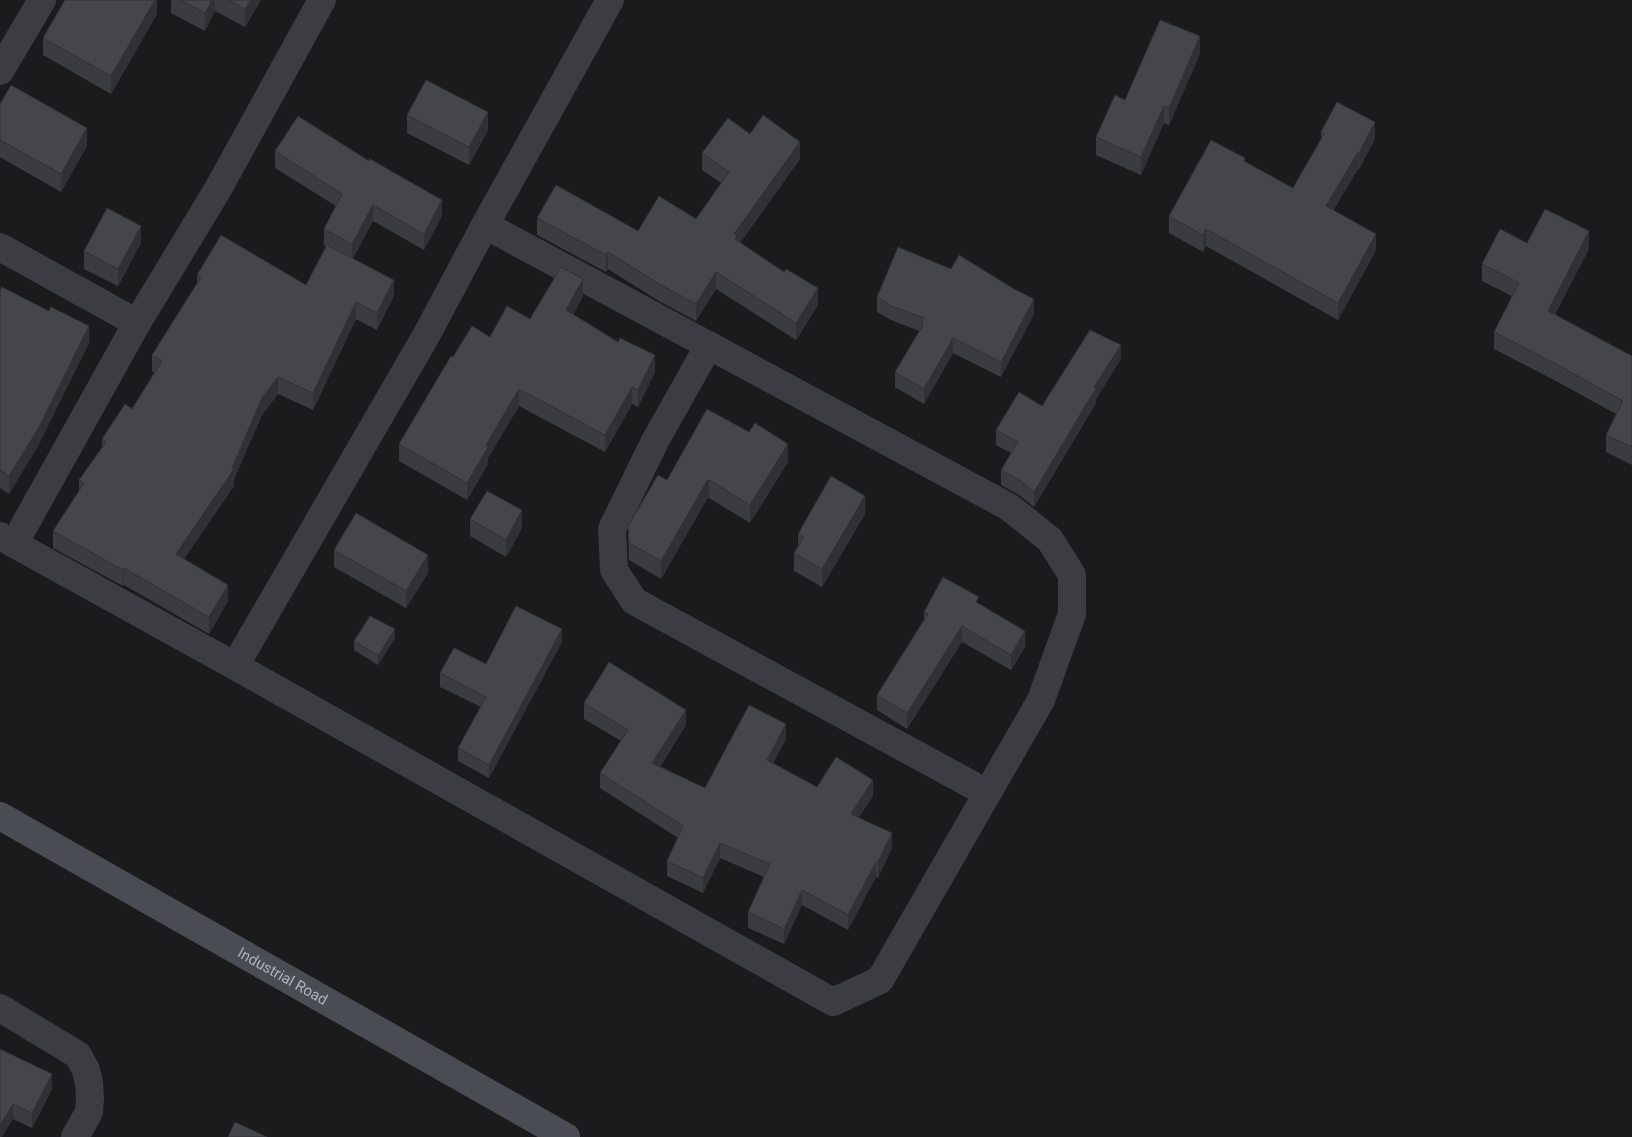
<svg xmlns="http://www.w3.org/2000/svg" width="1632" height="1137" font-family="Roboto,sans-serif">
<rect width="100%" height="100%" fill="#1b1b1d"/>
<g fill="none" stroke-linecap="round" stroke-linejoin="round">
<g stroke="#3b3d42" stroke-width="28">
<path d="M0,71L42,0"/>
<path d="M0,247L137,323L14,544"/>
<path d="M137,323L218,189L322,0"/>
<path d="M709,345L655,441L612,529L614,570L634,601L987,793"/>
<path d="M0,536L235,666L427,334L485,225L610,0"/>
<path d="M235,666L833,1002L880,980L1041,700L1072,614V575L1050,540L1009,507L485,225"/>
<path d="M0,1008L78,1055L86,1070L89,1083L90,1098L89,1112L75,1137"/>
</g>
<path stroke="#494c53" stroke-width="28" id="s1" d="M0,816L566,1137"/>
</g>
<g fill="#3b3c40">
<path d="M157,0V14L111,94L43,55V38Z"/>
<path d="M171,0H261L245,27L215,11L205,31L171,13Z"/>
<path d="M1200,54L1169,125L1164,123L1141,175L1096,155V137L1125,100Z"/>
<path d="M0,104L87,146L61,192L0,157Z"/>
<path d="M407,115L488,130L469,165L407,133Z"/>
<path d="M1321,132L1375,139L1359,169H1358L1333,210L1376,250L1338,320L1206,246L1203,252L1169,233V216L1293,188L1321,139Z"/>
<path d="M750,134L800,159L740,243L818,305L796,340L716,289L696,321L659,301L608,269L606,272L537,235V218L638,231L696,219L721,183L702,170V153Z"/>
<path d="M275,151L442,216L424,250L373,221L353,258L394,296L377,330L356,319L313,410L278,394L262,415L234,479V486L184,559L228,601L209,634L124,585L123,586L53,548V531L79,491V480L102,448V439L132,409L154,373L152,371V355L197,284V275L306,285L326,246L324,245V229L336,206L275,168Z"/>
<path d="M141,243L118,286L84,269V251Z"/>
<path d="M1527,243L1589,249L1555,314L1632,356V465L1606,452V435L1616,414L1556,381L1494,349V332L1512,296L1482,281V264Z"/>
<path d="M0,290L89,343L38,446L9,494L0,488Z"/>
<path d="M583,296L573,315L655,372L638,407L632,404L605,452L519,406L488,458V464L467,500L399,461V444L453,357L490,337Z"/>
<path d="M877,297L1034,314L1001,377L953,353L924,404L895,387V372L919,331L891,320L877,312Z"/>
<path d="M1121,359L1096,399V403L1034,507L1019,495L1001,485V470L1011,453L996,445V430L1042,406Z"/>
<path d="M788,462L750,523L709,498L707,499L661,579L629,560L628,526L667,480Z"/>
<path d="M865,514L822,587L794,571V553L798,548V534Z"/>
<path d="M470,519L522,528L506,557L470,536Z"/>
<path d="M334,550L428,573L406,608L334,567Z"/>
<path d="M979,603L1025,647L1011,670L962,642L907,729L877,710V695L924,619V612Z"/>
<path d="M395,638L378,665L354,650V641Z"/>
<path d="M562,642L489,778L458,761V748L481,707L440,687V673L486,664Z"/>
<path d="M584,703L686,725L660,767L705,788L786,739L773,763L817,787L873,796L859,817L892,848L878,878L876,877L848,930L802,905L784,944L748,928V912L764,877L720,858L703,893L667,876V861L678,838L600,788V773L621,741L584,719Z"/>
<path d="M0,1049L52,1089L32,1128L13,1119Z"/>
</g>
<g fill="#303134">
<path d="M155,0H157V14L111,94V76Z"/>
<path d="M212,0H215V11L205,31V13Z"/>
<path d="M251,0H261L245,27V9Z"/>
<path d="M1200,36V54L1169,125V108Z"/>
<path d="M1164,106V123L1141,175V157Z"/>
<path d="M488,112V130L469,165V147Z"/>
<path d="M1375,122V139L1359,169V153Z"/>
<path d="M87,128V146L61,192V174Z"/>
<path d="M800,142V159L737,247L734,234Z"/>
<path d="M1358,152V169L1326,223V206Z"/>
<path d="M442,200V216L424,250V234Z"/>
<path d="M373,205V221L352,260V244Z"/>
<path d="M141,226V243L118,286V269Z"/>
<path d="M1206,229V246L1203,252V235Z"/>
<path d="M1589,231V249L1548,328V311Z"/>
<path d="M1376,234V250L1338,320V303Z"/>
<path d="M608,252V269L606,272V255Z"/>
<path d="M716,272V289L696,321V304Z"/>
<path d="M583,279V296L566,327V310Z"/>
<path d="M394,280V296L377,330V313Z"/>
<path d="M818,288V305L796,340V323Z"/>
<path d="M1034,299V314L1001,377V362Z"/>
<path d="M356,302V319L313,410V393Z"/>
<path d="M89,326V343L38,446L9,494V476Z"/>
<path d="M953,338V353L924,404V389Z"/>
<path d="M1121,345V359L1096,399V403L1034,507V492L1094,387Z"/>
<path d="M655,355V372L638,407V390Z"/>
<path d="M278,377V394L262,415L234,479V486L176,571V554L232,468L262,398Z"/>
<path d="M632,387V404L605,452V435Z"/>
<path d="M519,389V406L488,458V464L467,500V483L486,445Z"/>
<path d="M788,444V462L750,523V505Z"/>
<path d="M709,480V498L707,499L661,579V561L707,481Z"/>
<path d="M865,496V514L822,587V569Z"/>
<path d="M522,510V528L506,557V540Z"/>
<path d="M428,555V573L406,608V591Z"/>
<path d="M124,568V585L123,586V570Z"/>
<path d="M228,585V601L209,634V617Z"/>
<path d="M962,626V642L907,729V713Z"/>
<path d="M395,629V638L378,665V656Z"/>
<path d="M562,629V642L489,778V765Z"/>
<path d="M1025,631V647L1011,670V655Z"/>
<path d="M686,710V725L652,778V763Z"/>
<path d="M786,724V739L767,775V760Z"/>
<path d="M873,780V796L851,829V814Z"/>
<path d="M892,833V848L878,878V862Z"/>
<path d="M720,843V858L703,893V878Z"/>
<path d="M876,862V877L848,930V915Z"/>
<path d="M802,890V905L784,944V929Z"/>
<path d="M52,1074V1089L32,1128V1113Z"/>
<path d="M13,1104V1119L2,1137H0V1126Z"/>
</g>
<g fill="#45464a" stroke="#303134">
<path d="M65,0H155L111,76L43,38Z"/>
<path d="M180,0H212L205,13Z"/>
<path d="M228,0H251L245,9Z"/>
<path d="M1160,20L1200,36L1169,108L1164,106L1141,157L1096,137L1115,95L1125,100Z"/>
<path d="M426,80L488,112L469,147L407,115Z"/>
<path d="M11,85L87,128L61,174L0,140V104Z"/>
<path d="M1337,102L1375,122L1359,153L1358,152L1326,206L1376,234L1338,303L1206,229L1203,235L1169,216L1211,140L1245,158L1244,161L1293,188L1324,134L1321,132Z"/>
<path d="M763,115L800,142L734,234L737,236L735,239L784,272L786,269L818,288L796,323L716,272L696,304L659,284L608,252L606,255L537,218L556,185L638,231L659,196L696,219L729,172L702,153L728,118L750,134Z"/>
<path d="M298,116L369,161L370,159L442,200L424,234L373,205L352,244L324,229L342,194L275,151Z"/>
<path d="M107,208L141,226L118,269L84,251Z"/>
<path d="M1545,209L1589,231L1548,311L1632,356V447L1606,435L1623,401L1556,364L1494,332L1519,283L1482,264L1500,229L1527,243Z"/>
<path d="M221,235L306,285L327,245L394,280L377,313L356,302L313,393L278,377L262,398L232,468L234,469L176,554L228,585L209,617L124,568L123,570L53,531L84,483L79,480L106,442L102,439L125,404L132,409L162,361L152,355L201,277L197,275Z"/>
<path d="M898,247L951,269L959,255L1014,289L1034,299L1001,362L953,338L924,389L895,372L923,325L921,324L924,318L891,306L877,297Z"/>
<path d="M561,267L583,279L566,310L618,342L620,338L655,355L638,390L632,387L605,435L519,389L486,445L488,447L467,483L399,444L451,356L453,357L472,326L490,337L507,306L530,319Z"/>
<path d="M2,287L49,311L51,307L89,326L38,429L9,476L0,470V290Z"/>
<path d="M1090,330L1121,345L1094,387L1096,388L1034,492L1019,480L1001,470L1018,442L996,430L1019,392L1042,406Z"/>
<path d="M707,409L749,432L755,423L788,444L750,505L709,480L707,481L661,561L629,543L628,526L658,475L667,480Z"/>
<path d="M831,476L865,496L822,569L794,553L804,537L798,534Z"/>
<path d="M487,491L522,510L506,540L470,519Z"/>
<path d="M356,513L428,555L406,591L334,550Z"/>
<path d="M943,577L979,597L976,602L1025,631L1011,655L962,626L907,713L877,695L928,614L924,612Z"/>
<path d="M516,606L562,629L489,765L458,748L486,697L440,673L454,648L486,664Z"/>
<path d="M370,616L395,629L378,656L354,641Z"/>
<path d="M609,662L686,710L652,763L705,788L749,705L786,724L767,760L817,787L836,757L873,780L851,814L892,833L878,862H876L848,915L802,890L784,929L748,912L770,864L720,843L703,878L667,861L683,826L600,773L628,730L584,703Z"/>
<path d="M0,1049L52,1074L32,1113L13,1104L0,1126Z"/>
<path d="M235,1122L267,1137H228Z"/>
</g>
<g text-anchor="middle" stroke-width="5" stroke-linejoin="round" paint-order="stroke">
<g font-size="15" fill="#adb3bd" stroke="#161618">
<text dy="5" stroke="none"><textPath href="#s1" startOffset="325">Industrial Road</textPath></text>
</g>
</g>
</svg>
